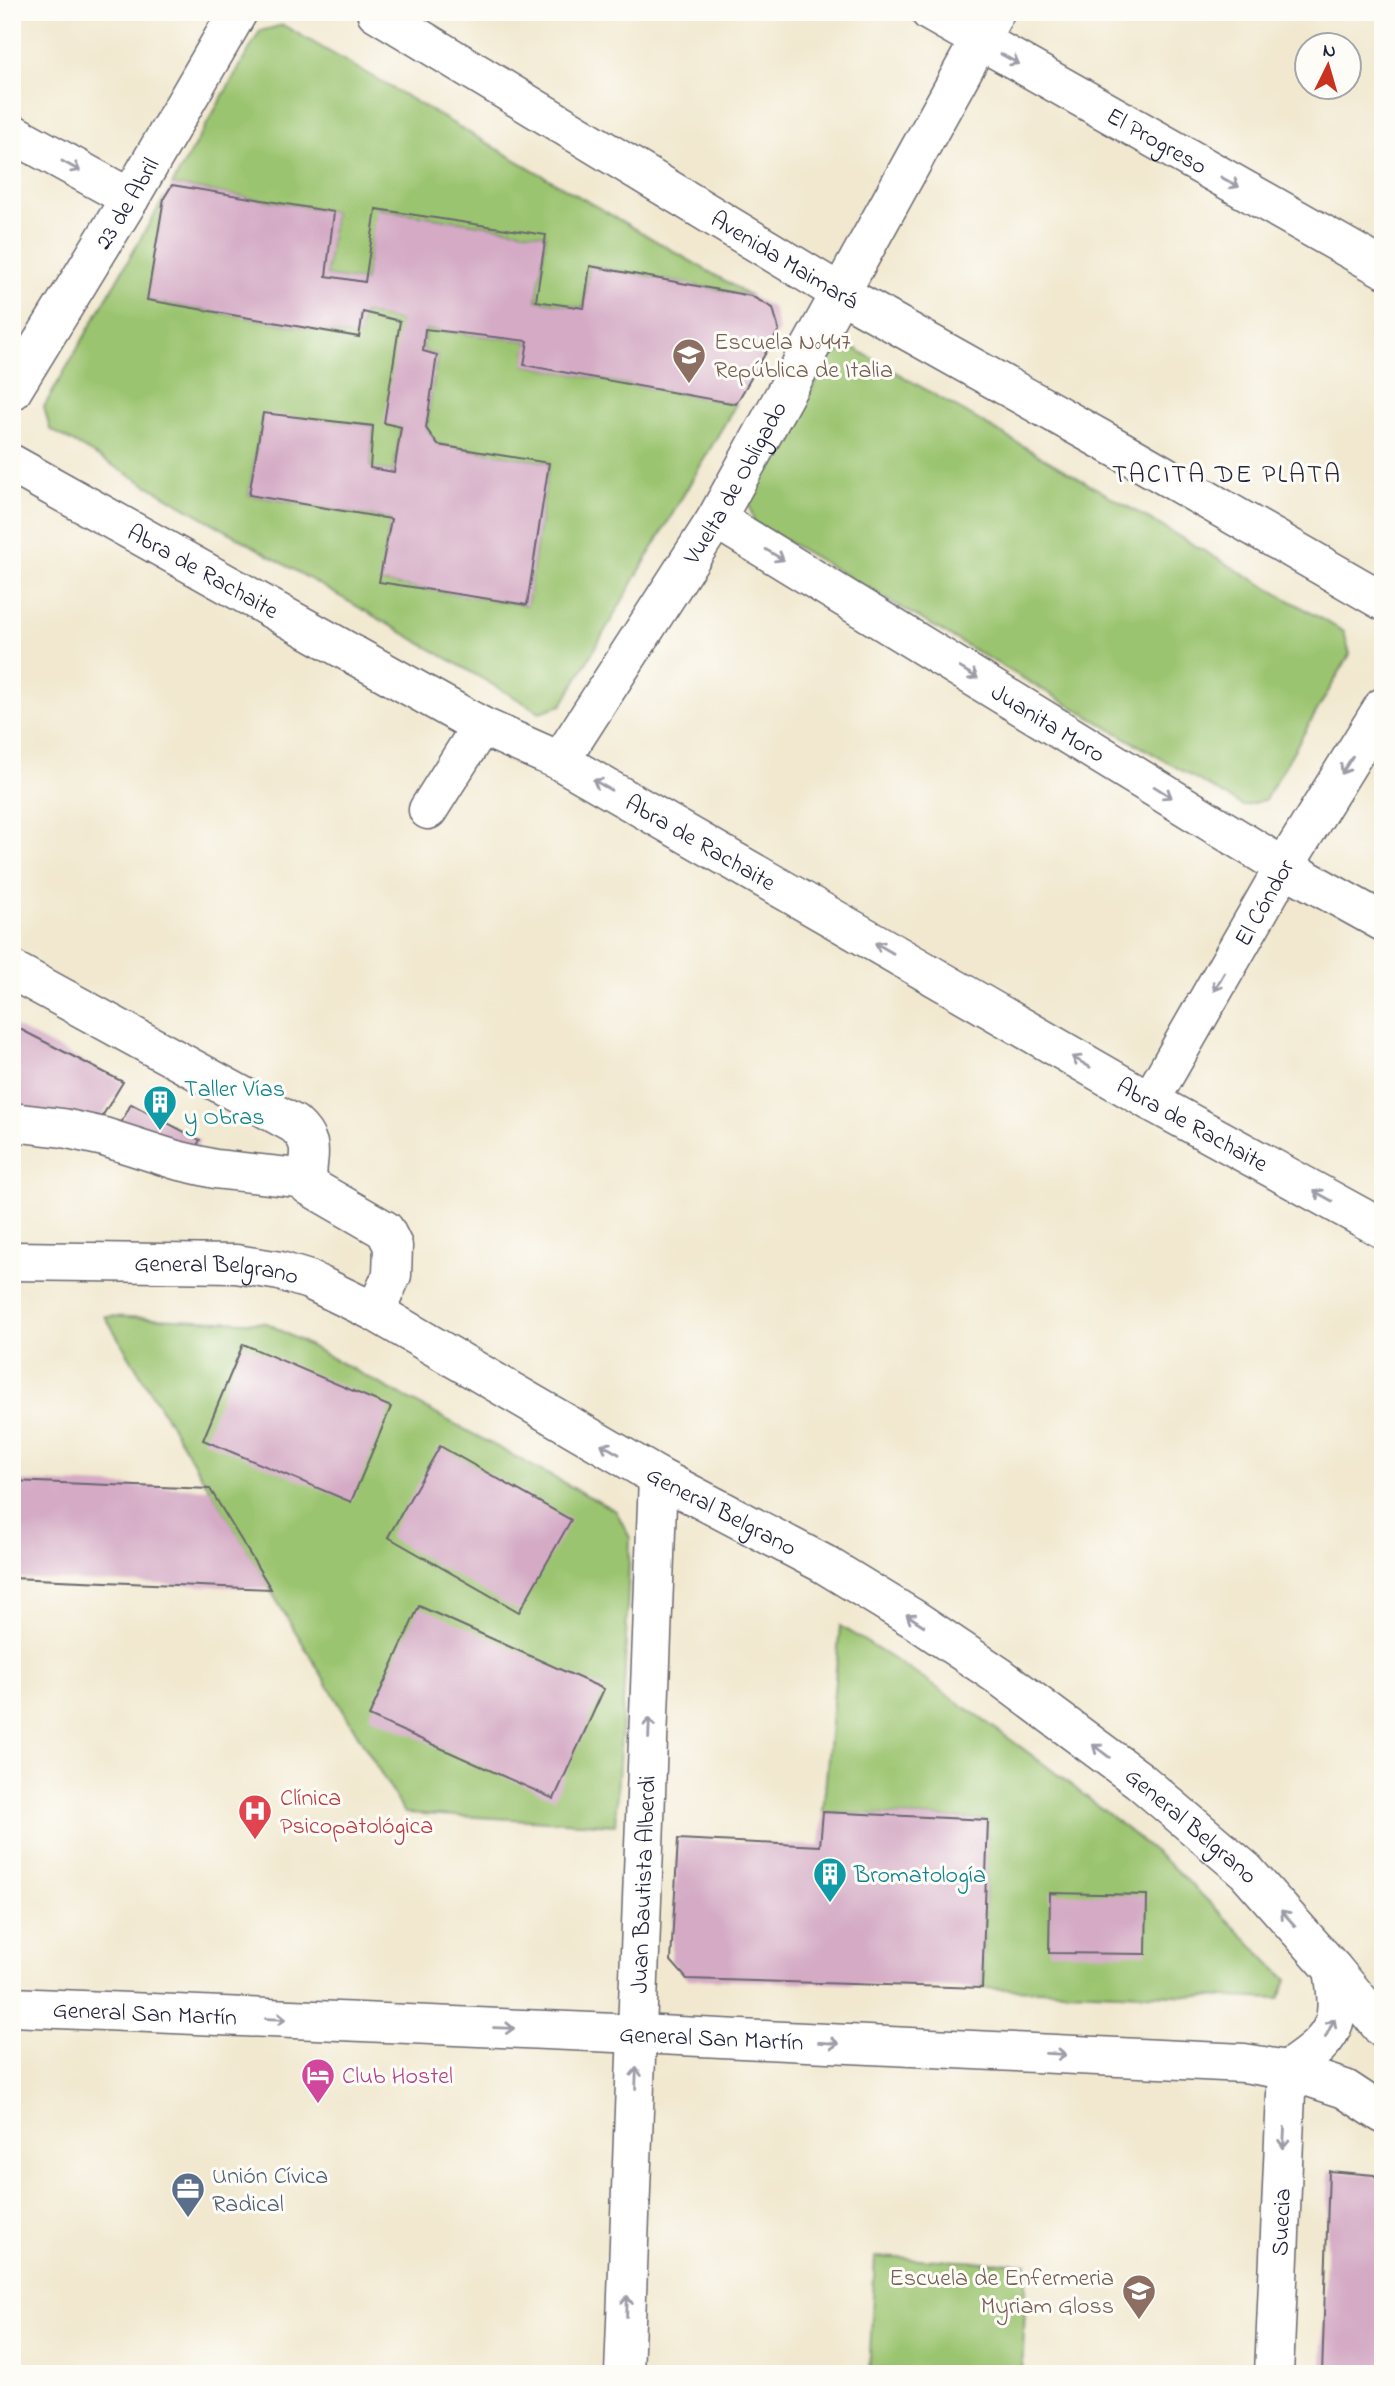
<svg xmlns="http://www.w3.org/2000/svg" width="1395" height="2386" font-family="'Indie Flower',sans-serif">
<rect width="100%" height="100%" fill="#fdfcf7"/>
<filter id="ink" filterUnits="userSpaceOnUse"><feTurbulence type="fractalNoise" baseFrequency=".0143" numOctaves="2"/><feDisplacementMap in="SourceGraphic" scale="14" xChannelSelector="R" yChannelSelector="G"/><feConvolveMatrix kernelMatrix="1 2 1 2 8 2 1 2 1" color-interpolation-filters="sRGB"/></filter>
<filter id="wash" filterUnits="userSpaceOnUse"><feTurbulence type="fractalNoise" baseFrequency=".00686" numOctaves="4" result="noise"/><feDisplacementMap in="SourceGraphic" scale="28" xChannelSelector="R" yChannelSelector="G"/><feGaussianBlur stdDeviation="1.57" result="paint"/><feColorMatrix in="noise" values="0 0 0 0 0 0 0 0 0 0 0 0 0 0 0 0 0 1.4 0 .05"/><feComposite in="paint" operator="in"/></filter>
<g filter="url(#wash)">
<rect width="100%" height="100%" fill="#f1e8cf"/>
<g fill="#9bc470" stroke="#5e7356" stroke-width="2">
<path d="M283,25L751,296L590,266L584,308L536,301L546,235L377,209L365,282L326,276L334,212L172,185L260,31Z"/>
<path d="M164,198L148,300L359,337L363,312L400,321L401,427L394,472L370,468L373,426L263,414L249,495L391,519L380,582L527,605L549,463L438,445L426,428L437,355L423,351L425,329L528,341L525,365L736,404L562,705L540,712L50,429L44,407Z"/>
<path d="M854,348L1344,632L1350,654L1265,800L1243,806L754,522L748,500L832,354Z"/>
<path d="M105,1316L267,1323L616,1511L630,1538L624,1688L615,1825L405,1813Z"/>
<path d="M840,1626C953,1694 1060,1773 1162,1858C1206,1896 1246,1940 1287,1980L1279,1999L982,1988L988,1820L823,1812Z"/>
<path d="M875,2257L1027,2264L1022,2374H869Z"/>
</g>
<g id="blocks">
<g fill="#d4aac5">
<path d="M172,185L334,212L326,276L365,282L376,209L546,235L536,301L584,308L590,266L751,296L773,308L779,330L736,404L524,365L528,341L425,329L423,351L437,355L426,428L438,445L549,463L527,605L379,582L391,519L249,495L263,413L373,426L370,468L394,472L401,427L384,423L400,321L363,312L359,337L147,300L164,198Z"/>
<path d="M12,1025L123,1082L92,1133L12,1114Z"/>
<path d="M131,1104L200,1140L190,1159L121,1123Z"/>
<path d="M243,1344L391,1407L351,1502L203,1440Z"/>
<path d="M440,1446L571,1520L519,1612L388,1537Z"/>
<path d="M12,1481L210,1489L271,1589L12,1578Z"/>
<path d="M419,1606L604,1689L554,1799L369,1716Z"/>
<path d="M823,1812L988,1820L982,1988L687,1979L671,1961L678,1839L820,1846Z"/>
<path d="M1050,1893L1147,1895L1146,1954L1049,1953Z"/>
<path d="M1329,2171L1374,2175L1383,2185V2374H1322Z"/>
</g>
</g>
</g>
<g filter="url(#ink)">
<use href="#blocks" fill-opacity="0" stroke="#6a676f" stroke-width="2"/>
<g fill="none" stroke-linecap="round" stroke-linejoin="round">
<g stroke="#6a676f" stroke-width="41">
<g id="minor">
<path id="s1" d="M376,12L840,293L1122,451L1383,601"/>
<path id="s2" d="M930,12L1383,268"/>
<path d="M12,133L130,198"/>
<path id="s3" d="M12,391L130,198L238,12"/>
<path id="s4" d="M12,464L481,726L560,761L1150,1101L1383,1229"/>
<path id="s5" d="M716,519L1284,867L1383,922"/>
<path id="s6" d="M560,761L716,519L995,12"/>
<path d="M428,810L481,726"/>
<path d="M12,970L294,1124C321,1148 302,1160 309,1186L385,1230L393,1246L392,1275L375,1312"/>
<path id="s7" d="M1150,1101L1284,867L1383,707"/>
<path d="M12,1122L63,1128L104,1137L176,1160L215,1169L307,1179"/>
<path id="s8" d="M12,2007L638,2034L1244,2063L1287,2070L1345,2089L1383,2114"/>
<path d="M1287,2070C1308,2056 1333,2040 1336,2013C1338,2000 1335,1983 1333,1969"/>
<path id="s9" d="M624,2374L658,1477"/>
<path id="s10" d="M1274,2374L1287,2070"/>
</g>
</g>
<g stroke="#6a676f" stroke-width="41">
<g id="major">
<path id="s11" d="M12,1261L236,1264L280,1271L309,1280L375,1312L658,1477L824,1564L914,1619L999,1676L1139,1780L1246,1871L1333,1969L1383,2029"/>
</g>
</g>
<use href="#minor" stroke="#fff" stroke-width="38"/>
<use href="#major" stroke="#fff" stroke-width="38"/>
</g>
<defs><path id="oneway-shaft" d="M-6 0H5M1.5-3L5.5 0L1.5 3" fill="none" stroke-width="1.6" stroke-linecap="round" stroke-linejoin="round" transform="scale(1.75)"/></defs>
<g stroke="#9c9ca7">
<use href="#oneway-shaft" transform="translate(1010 59) rotate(29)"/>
<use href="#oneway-shaft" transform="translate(71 166) rotate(29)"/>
<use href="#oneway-shaft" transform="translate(1230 182) rotate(29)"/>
<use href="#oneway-shaft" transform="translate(775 555) rotate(31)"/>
<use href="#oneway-shaft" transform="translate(969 673) rotate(31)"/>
<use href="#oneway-shaft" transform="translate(1347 765) rotate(122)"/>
<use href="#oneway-shaft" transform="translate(602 785) rotate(-150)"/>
<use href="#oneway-shaft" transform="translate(1163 792) rotate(32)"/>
<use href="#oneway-shaft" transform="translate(884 948) rotate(-150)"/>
<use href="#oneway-shaft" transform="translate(1219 982) rotate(120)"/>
<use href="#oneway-shaft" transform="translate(1081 1062) rotate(-150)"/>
<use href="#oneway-shaft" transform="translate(1323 1196) rotate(-151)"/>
<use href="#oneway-shaft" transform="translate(610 1449) rotate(-150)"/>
<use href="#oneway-shaft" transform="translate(915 1620) rotate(-147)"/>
<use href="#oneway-shaft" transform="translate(649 1728) rotate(-88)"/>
<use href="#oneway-shaft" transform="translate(1101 1751) rotate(-143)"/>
<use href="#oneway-shaft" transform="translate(1288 1918) rotate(-132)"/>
<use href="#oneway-shaft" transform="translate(276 2019) rotate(2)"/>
<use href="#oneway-shaft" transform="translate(504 2028) rotate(2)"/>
<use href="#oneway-shaft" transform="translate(1330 2028) rotate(-64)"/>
<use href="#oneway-shaft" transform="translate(829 2043) rotate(3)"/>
<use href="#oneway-shaft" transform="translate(1056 2054) rotate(3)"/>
<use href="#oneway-shaft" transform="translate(636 2078) rotate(-88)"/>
<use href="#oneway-shaft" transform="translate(1284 2138) rotate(93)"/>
<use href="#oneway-shaft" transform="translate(627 2306) rotate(-88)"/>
</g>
</g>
<defs>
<g id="school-pin" transform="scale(1.75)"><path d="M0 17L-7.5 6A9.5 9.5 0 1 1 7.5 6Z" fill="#8d6e63" stroke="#fdfcf7"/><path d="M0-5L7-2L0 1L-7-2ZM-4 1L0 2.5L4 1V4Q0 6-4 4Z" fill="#fff"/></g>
<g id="building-pin" transform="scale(1.75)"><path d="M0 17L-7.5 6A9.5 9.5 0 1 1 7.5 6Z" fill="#0f9aa8" stroke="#fdfcf7"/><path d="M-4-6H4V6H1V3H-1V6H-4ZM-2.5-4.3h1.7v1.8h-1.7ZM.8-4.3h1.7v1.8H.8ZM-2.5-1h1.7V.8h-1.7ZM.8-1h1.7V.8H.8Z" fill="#fff"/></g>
<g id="hospital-pin" transform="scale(1.75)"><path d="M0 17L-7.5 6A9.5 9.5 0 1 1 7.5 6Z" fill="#e0444e" stroke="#fdfcf7"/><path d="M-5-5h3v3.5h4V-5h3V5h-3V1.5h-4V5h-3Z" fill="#fff"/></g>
<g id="hotel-pin" transform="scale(1.75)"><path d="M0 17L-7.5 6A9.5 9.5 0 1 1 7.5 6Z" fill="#d1479c" stroke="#fdfcf7"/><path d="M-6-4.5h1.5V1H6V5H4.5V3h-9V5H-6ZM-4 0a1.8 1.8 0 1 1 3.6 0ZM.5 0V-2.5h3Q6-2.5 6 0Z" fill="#fff"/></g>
<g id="office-pin" transform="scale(1.75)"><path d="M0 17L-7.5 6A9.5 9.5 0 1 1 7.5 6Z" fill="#5c6f8a" stroke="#fdfcf7"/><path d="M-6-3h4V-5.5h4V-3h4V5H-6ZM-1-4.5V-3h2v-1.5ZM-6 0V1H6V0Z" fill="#fff"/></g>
<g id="university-pin" transform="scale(1.75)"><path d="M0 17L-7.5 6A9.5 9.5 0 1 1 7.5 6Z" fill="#8d6e63" stroke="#fdfcf7"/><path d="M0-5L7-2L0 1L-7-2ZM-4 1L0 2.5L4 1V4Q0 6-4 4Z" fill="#fff"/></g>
</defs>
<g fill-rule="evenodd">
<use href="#school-pin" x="689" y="355"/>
<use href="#building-pin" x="160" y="1102"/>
<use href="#hospital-pin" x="255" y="1811"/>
<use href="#building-pin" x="830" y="1874"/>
<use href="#hotel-pin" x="318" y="2075"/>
<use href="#office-pin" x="188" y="2189"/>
<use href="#university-pin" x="1139" y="2291"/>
</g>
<g text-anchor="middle" stroke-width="6" stroke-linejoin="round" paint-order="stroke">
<g font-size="24" fill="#22223b" stroke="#fdfcf7">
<text dy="8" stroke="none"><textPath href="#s2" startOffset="261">El Progreso</textPath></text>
<text dy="8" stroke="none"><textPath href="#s3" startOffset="220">23 de Abril</textPath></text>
<text dy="8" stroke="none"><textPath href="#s1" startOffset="478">Avenida Maimará</textPath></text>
<text dy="8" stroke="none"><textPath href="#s6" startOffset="329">Vuelta de Obligado</textPath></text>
<text dy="8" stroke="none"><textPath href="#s4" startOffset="219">Abra de Rachaite</textPath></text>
<text dy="8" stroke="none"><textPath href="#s5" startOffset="390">Juanita Moro</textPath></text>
<text dy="8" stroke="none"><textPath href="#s4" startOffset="786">Abra de Rachaite</textPath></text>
<text dy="8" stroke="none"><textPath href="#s7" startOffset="229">El Cóndor</textPath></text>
<text dy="8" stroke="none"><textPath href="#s4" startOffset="1353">Abra de Rachaite</textPath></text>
<text dy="8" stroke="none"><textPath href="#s11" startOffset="205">General Belgrano</textPath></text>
<text dy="8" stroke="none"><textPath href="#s11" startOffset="772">General Belgrano</textPath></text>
<text dy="8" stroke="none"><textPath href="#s11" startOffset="1339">General Belgrano</textPath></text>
<text dy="8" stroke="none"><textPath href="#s9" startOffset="490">Juan Bautista Alberdi</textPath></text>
<text dy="8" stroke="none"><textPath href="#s8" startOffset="133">General San Martín</textPath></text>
<text dy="8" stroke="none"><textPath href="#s8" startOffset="700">General San Martín</textPath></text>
<text dy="8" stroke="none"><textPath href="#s10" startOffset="152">Suecia</textPath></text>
</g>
<g font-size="24" fill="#785e54" stroke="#fdfcf7" text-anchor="start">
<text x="714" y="349">Escuela Nº447<tspan x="714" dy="28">República de Italia</tspan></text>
<text x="1114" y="2285" text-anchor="end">Escuela de Enfermeria<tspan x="1114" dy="28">Myriam Gloss</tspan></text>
</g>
<g font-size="24" fill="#0d838f" stroke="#fdfcf7" text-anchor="start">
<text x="184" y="1096">Taller Vías<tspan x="184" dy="28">y Obras</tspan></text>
<text x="854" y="1882">Bromatología</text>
</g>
<g font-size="24" fill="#be3a42" stroke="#fdfcf7" text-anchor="start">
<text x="280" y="1805">Clínica<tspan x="280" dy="28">Psicopatológica</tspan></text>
</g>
<g font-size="24" fill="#b23c85" stroke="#fdfcf7" text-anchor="start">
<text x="342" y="2083">Club Hostel</text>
</g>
<g font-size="24" fill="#4e5e75" stroke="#fdfcf7" text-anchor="start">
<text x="212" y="2183">Unión Cívica<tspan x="212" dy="28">Radical</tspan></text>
</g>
<g font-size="26" letter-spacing="2" fill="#22223b" stroke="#fdfcf7">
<text x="1227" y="482">TACITA DE PLATA</text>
</g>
</g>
<rect width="1395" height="2386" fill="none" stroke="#fdfcf7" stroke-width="42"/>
<g transform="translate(1328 66) rotate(5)"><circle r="33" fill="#fdfcf7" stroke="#a5a5ac" stroke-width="2"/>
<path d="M0-5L12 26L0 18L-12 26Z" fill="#c8321e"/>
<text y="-10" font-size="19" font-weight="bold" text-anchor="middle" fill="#22223b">N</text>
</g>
</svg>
